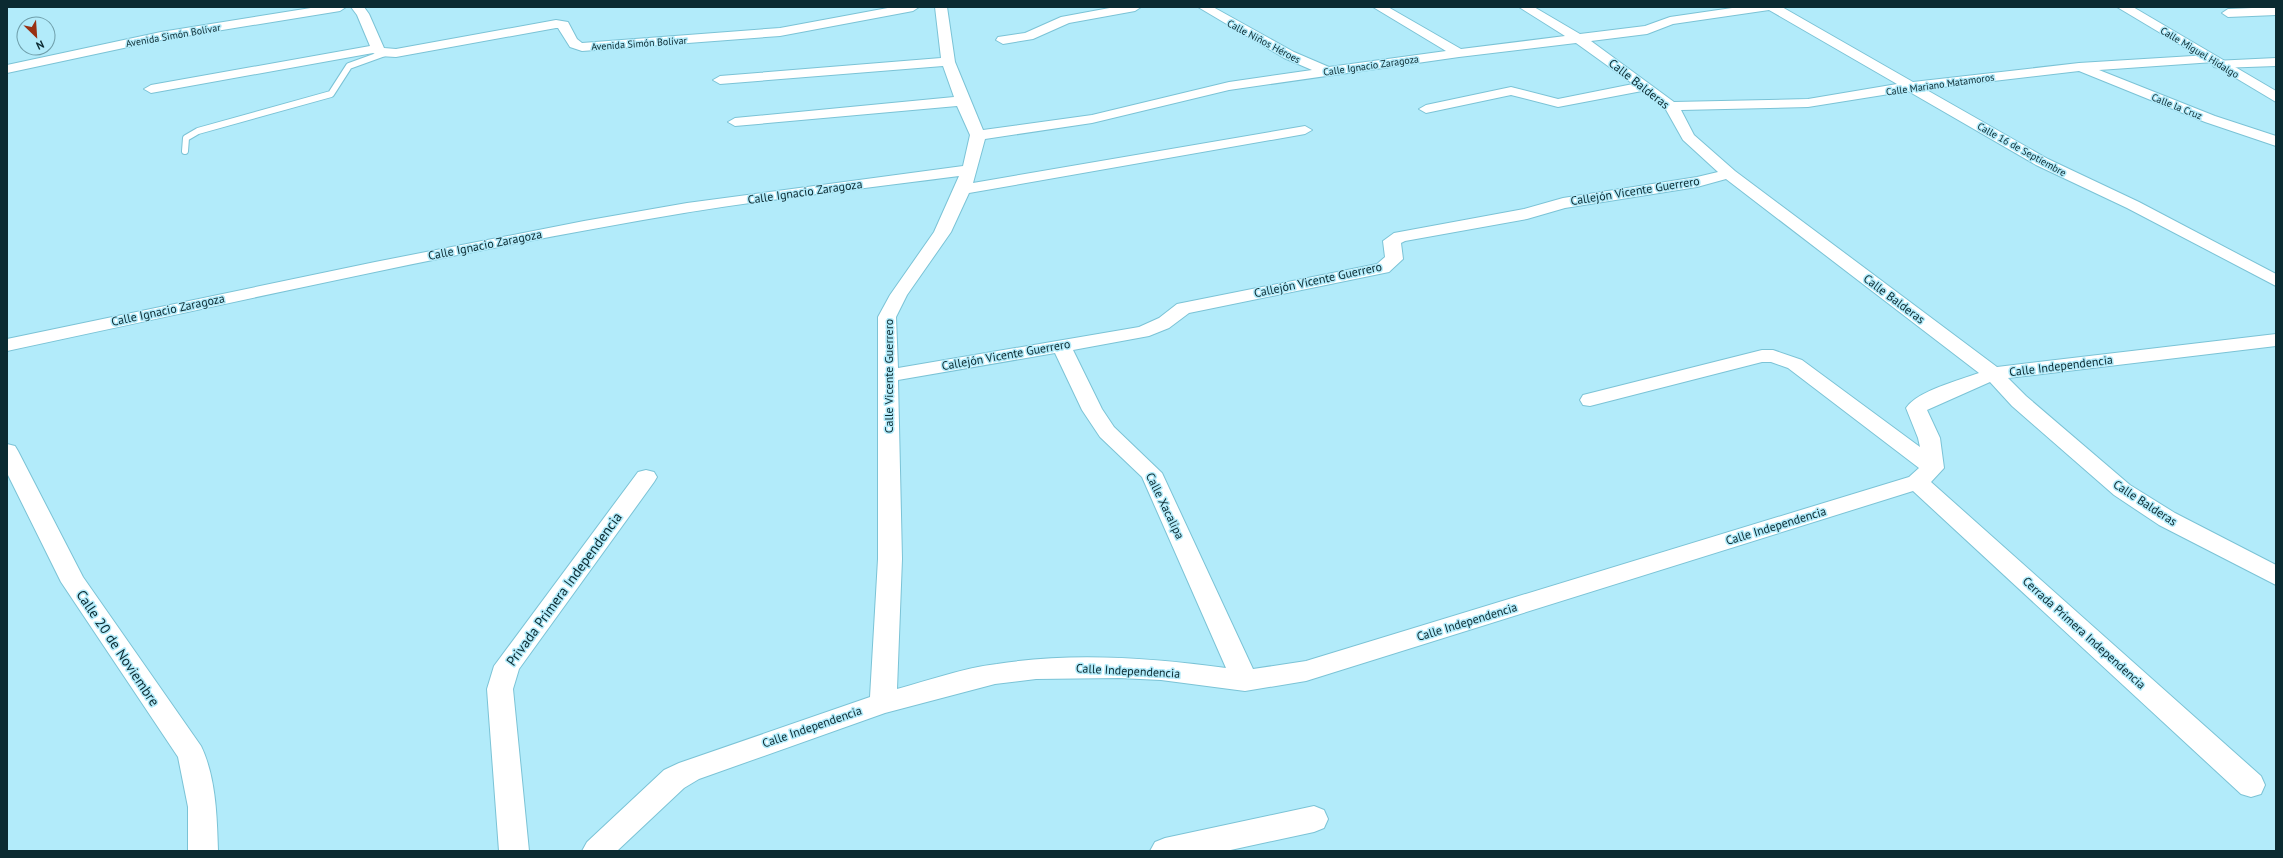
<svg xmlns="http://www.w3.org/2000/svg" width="2283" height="858" font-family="'PT Sans',sans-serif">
<rect width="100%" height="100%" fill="#b2ebfa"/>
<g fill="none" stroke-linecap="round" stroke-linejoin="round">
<g stroke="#7bc3d6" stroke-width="8">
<path id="lane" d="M185,151L186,138L198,131L331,94L349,66L385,53"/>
</g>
<g stroke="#7bc3d6" stroke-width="2">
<g id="street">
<path d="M317,7H346L340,11L161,40L7,73V65L161,32Z"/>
<path d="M351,7H364L369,14L384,48L396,49L556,20L568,22L577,39L582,43L780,28L893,7H919L913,11L780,36L582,51L570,47L558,28H556L396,57L379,56L373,53L151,93L144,89L151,85L370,46L357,15Z"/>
<path d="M935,7H947L955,62L983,130L1092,115L1229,82L1312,70L1284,58L1198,7H1213L1294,52L1329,67L1446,51L1373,7H1388L1461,49L1565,36L1519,7H1534L1580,34L1645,26L1670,17L1739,7H1782L1913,82L2079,63L2209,55L2214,56L2216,59L2214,61L2276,58V66L2219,68L2214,67L2212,64L2214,62L2099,70L2215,116L2276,136V146L2205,122L2079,71L1925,89L2048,159L2139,202L2276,274V286L2127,208L2036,165L1908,91L1808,107L1681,110L1694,135L1735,171L1997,367L2276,334V346L2008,378L2026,396L2130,485L2175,513L2276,565V585L2159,525L2114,495L2012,406L1990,382L1927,410L1940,438L1944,468L1931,482L2261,776L2265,785L2261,794L2251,797L2241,794L1913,491L1306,681L1245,691L1161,680L1119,678L1036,679L995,684L885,713L699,779L684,788L617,851H582L587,842L664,770L679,763L870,697L878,559V317L890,295L934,232L959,176C868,188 775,198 684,213C457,251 232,303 7,351V339L375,262L584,221L687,203L963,166L970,135L957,106L735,126L728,122L735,118L954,97L943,66L720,84L713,80L720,76L941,58ZM1769,10L1897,84L1808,99L1674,102L1591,41L1647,34L1673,24ZM1576,43L1633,84L1558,99L1511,87L1426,105L1419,109L1426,113L1511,95L1558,107L1642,91L1665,108L1683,140L1718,172L1697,177L1563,198L1524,209L1394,233L1383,241L1385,257L1377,264L1177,304L1159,318L1139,327L898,368L896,317L907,295L951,232L969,193L1305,134L1312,130L1305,126L973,183L985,139L1092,123L1229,90L1459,57ZM1726,179L1979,373C1960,380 1917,391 1906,408L1918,438L1920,447L1802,360L1773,350H1762L1583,395L1580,400L1583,405L1590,406L1762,362H1771L1788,368L1919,468L1909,477L1306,661L1253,669L1162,473L1114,427L1102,409L1073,350L1149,336L1169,328L1189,313L1389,272L1403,259L1401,243L1405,241L1527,219L1565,208L1697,187ZM1055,353L1082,410L1100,437L1142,477L1226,668C1150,658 1073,652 997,664C963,668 930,680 897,689L902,559L898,380Z"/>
<path d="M1115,7H1141L1135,11L1069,23L1033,39L1003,44L996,40L998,37L1025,33L1061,17Z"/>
<path d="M2276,7V15L2228,17L2222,13L2228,9Z"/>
<path d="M7,444L15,446L18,451L83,577L201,746C216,777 217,817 218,851H188V807L178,757L61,582L7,473Z"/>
<path d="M646,470L654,472L657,477L654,482L519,669L513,689L529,851H499L487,689L494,666L638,472Z"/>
<path d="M1314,806L1324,810L1328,819L1324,828L1314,832L1226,851H1150L1155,842L1165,838Z"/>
</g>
</g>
<g stroke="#7bc3d6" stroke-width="2">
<path id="secondary" d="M2117,7H2133L2276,91V102Z"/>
</g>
<use href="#lane" stroke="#fff" stroke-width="6"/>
<use href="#street" fill="#fff" fill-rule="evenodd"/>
<use href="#secondary" fill="#fff" fill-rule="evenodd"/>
</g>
<g text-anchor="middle" stroke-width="3" stroke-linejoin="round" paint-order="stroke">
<g font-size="10" fill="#0b2a31" stroke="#b2ebfa">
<text transform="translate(173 35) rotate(-10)" y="4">Avenida Simón Bolívar</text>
<text transform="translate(1264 41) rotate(28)" y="4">Calle Niños Héroes</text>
<text transform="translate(639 43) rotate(-4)" y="4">Avenida Simón Bolívar</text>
<text transform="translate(2200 52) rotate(31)" y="4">Calle Miguel Hidalgo</text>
<text transform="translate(1371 65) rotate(-8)" y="4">Calle Ignacio Zaragoza</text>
<text transform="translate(1940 84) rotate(-8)" y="4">Calle Mariano Matamoros</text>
<text transform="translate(2177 106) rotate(22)" y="4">Calle la Cruz</text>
<text transform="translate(2022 149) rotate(29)" y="4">Calle 16 de Septiembre</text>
</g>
<g font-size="12" fill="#0b2a31" stroke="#b2ebfa">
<text transform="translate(1639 84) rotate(38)" y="4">Calle Balderas</text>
<text transform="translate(1635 191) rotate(-9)" y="4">Callejón Vicente Guerrero</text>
<text transform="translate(805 192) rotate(-8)" y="4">Calle Ignacio Zaragoza</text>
<text transform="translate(485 245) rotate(-11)" y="4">Calle Ignacio Zaragoza</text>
<text transform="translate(1318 280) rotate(-12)" y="4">Callejón Vicente Guerrero</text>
<text transform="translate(1894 299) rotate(37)" y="4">Calle Balderas</text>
<text transform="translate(168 310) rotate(-12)" y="4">Calle Ignacio Zaragoza</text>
<text transform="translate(1006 355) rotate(-10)" y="4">Callejón Vicente Guerrero</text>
<text transform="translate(2061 366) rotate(-7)" y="4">Calle Independencia</text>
<text transform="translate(889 376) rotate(-90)" y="4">Calle Vicente Guerrero</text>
<text transform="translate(2145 503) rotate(33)" y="4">Calle Balderas</text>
<text transform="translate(1165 506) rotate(64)" y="4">Calle Xacalipa</text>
<text transform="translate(1776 526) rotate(-17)" y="4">Calle Independencia</text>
<text transform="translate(1467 622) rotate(-17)" y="4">Calle Independencia</text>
<text transform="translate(2084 633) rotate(42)" y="4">Cerrada Primera Independencia</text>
<text transform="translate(1128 671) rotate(3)" y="4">Calle Independencia</text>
<text transform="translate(812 727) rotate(-19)" y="4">Calle Independencia</text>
</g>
<g font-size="14" fill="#0b2a31" stroke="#b2ebfa">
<text transform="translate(564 589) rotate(-54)" y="5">Privada Primera Independencia</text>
<text transform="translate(118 648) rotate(56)" y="5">Calle 20 de Noviembre</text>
</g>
</g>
<rect width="2283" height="858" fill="none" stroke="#0b2a31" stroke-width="16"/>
<g transform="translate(36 36) rotate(155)"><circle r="19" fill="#b2ebfa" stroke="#6f9eaa"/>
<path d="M0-3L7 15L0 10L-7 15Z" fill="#993113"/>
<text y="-6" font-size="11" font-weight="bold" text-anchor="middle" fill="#0b2a31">N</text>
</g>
</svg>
